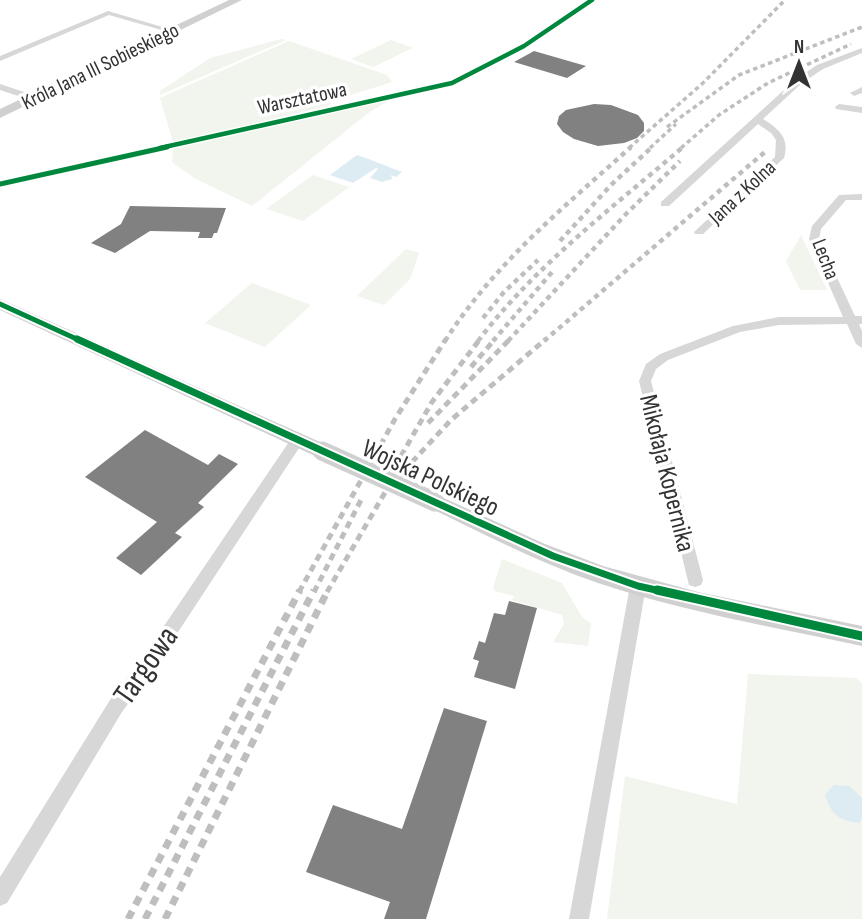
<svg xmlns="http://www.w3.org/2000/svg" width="862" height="919" font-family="'Sofia Sans Condensed',sans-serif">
<rect width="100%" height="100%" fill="#fff"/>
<g fill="#f1f5ed">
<path d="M281,39L286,40L160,95V91L210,58Z"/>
<path d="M391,40L413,48L373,67L351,59Z"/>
<path d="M289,41L387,75L392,82L332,101L328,106L173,142L160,98L162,97Z"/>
<path d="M389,100L367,114L252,206L194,178L172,162L173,149Z"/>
<path d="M313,175L349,187L303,221L266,209Z"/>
<path d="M801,235L827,290H800L786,261Z"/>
<path d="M406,249L419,253L410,279L384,305L357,296Z"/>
<path d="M252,283L311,305L265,347L205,323Z"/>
<path d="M502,559L562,583L582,617L591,623L588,646L553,642L564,624L562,615L512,600L514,596L495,591L493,588Z"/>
<path d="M748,674L856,678L862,683V919H607L625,776L737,804Z"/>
</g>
<g fill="#ddebf3">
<path d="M357,155C375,161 386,166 402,172L396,177L391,175L392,179L382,182L370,178L378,169L376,168L353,183L330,175Z"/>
<path d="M834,785L849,786L862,798V819L859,823C839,821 831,814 825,795Z"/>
</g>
<g fill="#818181">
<path d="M534,51L586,66L567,78L514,62Z"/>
<path d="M594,104L611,105L638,115L644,123V131L637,138L624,143L598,146L574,139L563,132L557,124L559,116L566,110Z"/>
<path d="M130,206L226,208L217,233H214L212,238H198L200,232L150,231L115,253L91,243L121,224Z"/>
<path d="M145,430L208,465L219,454L238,464L198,503L204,507L175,533L182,537L141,575L116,558L157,522L85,477Z"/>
<path d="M509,601L537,608L515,689L474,677L479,661L473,659L479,641L485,643L494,613L505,615Z"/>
<path d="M444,708L487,721L426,919H384L390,902L306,872L333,805L402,829Z"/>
</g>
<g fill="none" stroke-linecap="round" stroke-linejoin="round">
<g fill="#d7d7d7" fill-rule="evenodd">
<path d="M587,0H596L527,47L455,85L0,187V181L449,81L521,44Z"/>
<path d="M108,11L176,31L172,33L109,15L0,61V56Z"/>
<path d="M862,48V53L823,69L802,83L763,119C779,129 790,138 784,158L703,234H695L694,232L775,157L776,140L771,133L758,124L669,206H661V202L796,79L817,65Z"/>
<path d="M0,84L36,96L37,98L33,101L0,90Z"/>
<path d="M862,87V93L854,96L850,93Z"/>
<path d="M839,104L862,107V113L836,109L835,107Z"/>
<path d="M862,194V200H846L821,229L819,239L855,316H862V324H859L862,331V348L856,344L847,324L779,325L740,332L668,360L656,369L651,381L703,580L701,585L695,587L689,585L639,381L646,364L660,354L733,326L779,317H843L809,239L812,226L839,195Z"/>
<path d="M298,434L305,439L303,442L159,661L122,712L7,903L0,906V877L110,700L147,651L293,436Z"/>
<path d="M638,579L644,581L646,586L589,919H569L630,586L632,581Z"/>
</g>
<g fill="#d0d0d0" fill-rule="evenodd">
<path d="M229,0H242L0,118V109Z"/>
<path d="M0,299L329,446L332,451L329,456H315L0,310Z"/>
<path d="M435,494L545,544L603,566L698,592L862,626V646C774,627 684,612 598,583C539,563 484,534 428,507L425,502L428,497Z"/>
</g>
<g stroke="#bebebe" stroke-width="3.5" stroke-dasharray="4.5 3.5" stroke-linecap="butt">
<path d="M667,127L739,75L862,27"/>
<path d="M629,148L703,83L785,0"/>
<path d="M650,148L676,124"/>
<path d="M681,148L719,115L768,83L851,44"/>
</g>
<g stroke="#bebebe" stroke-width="4.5" stroke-dasharray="5 4.5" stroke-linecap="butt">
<path d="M560,241L611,185L652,147"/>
<path d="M483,318L504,292L538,260"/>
<path d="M445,341C494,264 564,207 631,147"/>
<path d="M478,341C535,266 612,208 683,147"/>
<path d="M493,341L553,271"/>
<path d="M508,341L626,214L680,161"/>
<path d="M544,341L766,151"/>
</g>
<g stroke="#bebebe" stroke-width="5" stroke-dasharray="7 5" stroke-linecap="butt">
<path d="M471,367L495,339"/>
<path d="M428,423L510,339"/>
<path d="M389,477L432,402L480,339"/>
<path d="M299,592L395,419L446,339"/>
<path d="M314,592L363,496"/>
<path d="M327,592L387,489L451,420L546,339"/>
</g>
<g stroke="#bebebe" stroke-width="7" stroke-dasharray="9 7" stroke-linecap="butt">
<path d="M128,919L300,590"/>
<path d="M145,919L314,590"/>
<path d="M165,919L328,590"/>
</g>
<path stroke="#d0d0d0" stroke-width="19" d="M322,451L435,502"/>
<g stroke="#fff" stroke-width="7">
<path id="cycleway-far3" d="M160,148L452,83L524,46L592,0"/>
</g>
<g stroke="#fff" stroke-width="9">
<g id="cycleway-far2">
<path d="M0,184L167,147"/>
<path d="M0,304L81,341"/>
</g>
</g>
<g stroke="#fff" stroke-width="11">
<path id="cycleway-far1" d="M77,339L553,556L638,586L665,592"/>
</g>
<g stroke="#fff" stroke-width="13">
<path id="cycleway" d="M657,590L862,636"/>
</g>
<use href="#cycleway-far3" stroke="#00873e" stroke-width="4.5"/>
<use href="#cycleway-far2" stroke="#00873e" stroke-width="5"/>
<use href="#cycleway-far1" stroke="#00873e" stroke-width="7"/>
<use href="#cycleway" stroke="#00873e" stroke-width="9"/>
</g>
<g text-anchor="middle" stroke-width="7" stroke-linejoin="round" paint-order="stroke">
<g font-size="21" fill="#333" stroke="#fff">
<text transform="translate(100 66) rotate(-26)" y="7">Króla Jana III Sobieskiego</text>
<text transform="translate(302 98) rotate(-12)" y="7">Warsztatowa</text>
<text transform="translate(742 192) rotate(-43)" y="7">Jana z Kolna</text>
<text transform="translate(826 259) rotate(69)" y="7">Lecha</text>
</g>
<g font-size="26" fill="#333" stroke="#fff">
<text transform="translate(668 473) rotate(76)" y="9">Mikołaja Kopernika</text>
<text transform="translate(431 477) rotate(25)" y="9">Wojska Polskiego</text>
</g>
<g font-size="32" fill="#333" stroke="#fff">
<text transform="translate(145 665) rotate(-55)" y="11">Targowa</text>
</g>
</g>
<g transform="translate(799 63)" stroke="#ffffff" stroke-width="5" paint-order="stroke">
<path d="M0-5L12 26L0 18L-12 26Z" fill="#333333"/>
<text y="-10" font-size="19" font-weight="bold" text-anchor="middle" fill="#333333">N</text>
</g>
</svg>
